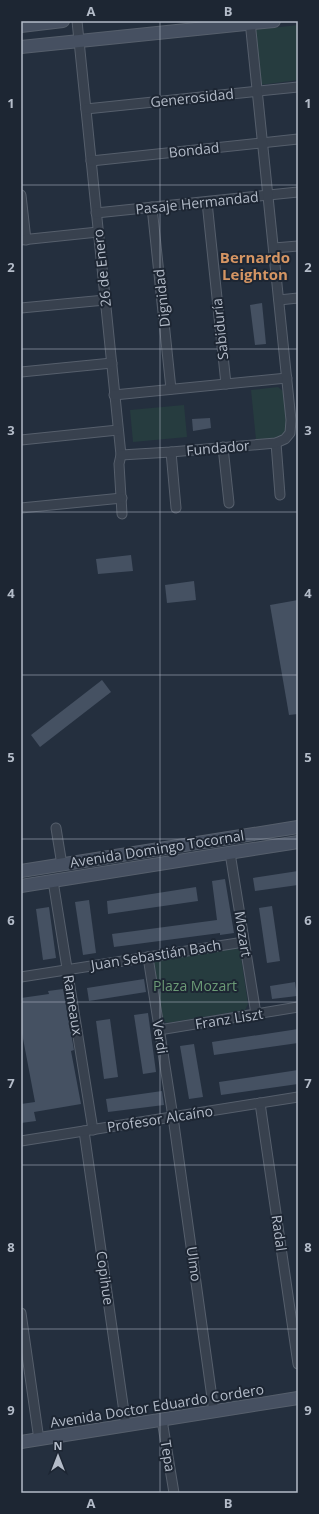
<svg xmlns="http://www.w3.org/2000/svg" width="319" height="1514" font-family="'Open Sans',sans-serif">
<rect width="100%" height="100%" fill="#242f3e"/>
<g fill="#263c3f">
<path d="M298,25V80L260,85L254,30Z"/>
<path d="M278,387L284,392L287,430L282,438L256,440L251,390Z"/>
<path d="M184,405L187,437L133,442L130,410Z"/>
<path d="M234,948L240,950L248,1004L245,1010L167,1023L161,1020L152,966L156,960Z"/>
</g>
<g fill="#455162">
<path d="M262,303L266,344L255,345L250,305Z"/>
<path d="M210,418L211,428L193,431L192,419Z"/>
<path d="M131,555L133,571L98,574L96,559Z"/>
<path d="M194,581L196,600L167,603L165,585Z"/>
<path d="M298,600V714L289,715L270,605Z"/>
<path d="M102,680L111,692L40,747L31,735Z"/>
<path d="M298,871V885L255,891L253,878Z"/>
<path d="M225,879L234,933L220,935V933L114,947L112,934L217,920L212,881Z"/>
<path d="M196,887L198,901L108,914L107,901Z"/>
<path d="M89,900L96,953L83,955L75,902Z"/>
<path d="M272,906L280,961L267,963L259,908Z"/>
<path d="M49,907L56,958L43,960L36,909Z"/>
<path d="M144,979L146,992L89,1001L87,988Z"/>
<path d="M295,982L297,996L272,999L270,986Z"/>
<path d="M63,989L74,1050L71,1051L81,1104L34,1112L36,1121L21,1123V1104L35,1102L21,1028V998L49,994L48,991Z"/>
<path d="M148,1013L156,1072L143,1074L134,1015Z"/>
<path d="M110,1019L118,1077L104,1079L96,1021Z"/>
<path d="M298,1029V1043L214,1055L212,1042Z"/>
<path d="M194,1044L203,1097L189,1099L180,1046Z"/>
<path d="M298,1070V1084L221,1095L219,1082Z"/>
<path d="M162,1091L164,1105L108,1112L106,1099Z"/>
</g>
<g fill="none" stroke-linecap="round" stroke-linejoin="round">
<g stroke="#565f6c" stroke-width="11">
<g id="street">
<path d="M77,21L121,455L119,464L122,514"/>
<path d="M86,109L298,87"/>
<path d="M91,161L298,139"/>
<path d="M21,195L26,240"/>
<path d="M207,202L226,384"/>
<path d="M152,207L171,389"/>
<path d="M96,213L298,192"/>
<path d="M21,240L98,232"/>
<path d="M274,248L298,246"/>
<path d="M279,300L298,298"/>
<path d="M21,308L105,300"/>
<path d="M21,372L112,363"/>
<path d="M114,395L287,378"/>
<path d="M21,440L118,430"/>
<path d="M276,443L280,495"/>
<path d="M223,447L229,503"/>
<path d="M171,452L176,508"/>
<path d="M121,455L171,452L276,443L285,439L290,433L291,420L286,372L250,21"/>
<path d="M21,508L122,498"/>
<path d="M56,828L62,865"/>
<path d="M230,853L256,1014"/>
<path d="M53,881L93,1130"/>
<path d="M148,957L173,1117L214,1412"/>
<path d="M21,977L244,942"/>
<path d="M159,1030L298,1007"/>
<path d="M260,1103L298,1364"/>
<path d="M84,1131L126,1426"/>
<path d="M21,1141L298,1097"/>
<path d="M21,1313L39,1440"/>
<path d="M162,1420L174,1493"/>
</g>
</g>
<g stroke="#565f6c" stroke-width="14">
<g id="secondary">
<path d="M21,26L63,21"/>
<path d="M21,47L274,21"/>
<path d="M21,871L298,827"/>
<path d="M21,886L298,842"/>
<path d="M21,1442L298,1398"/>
</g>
</g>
<use href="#street" stroke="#38414e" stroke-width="9"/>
<use href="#secondary" stroke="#465061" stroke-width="12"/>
</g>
<path fill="none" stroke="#b4bcc9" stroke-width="1" stroke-opacity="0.55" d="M160,21V1493M21,185H298M21,349H298M21,512H298M21,675H298M21,839H298M21,1002H298M21,1165H298M21,1329H298"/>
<g text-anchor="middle" stroke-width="4" stroke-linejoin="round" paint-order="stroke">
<g font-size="14" fill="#b4bcc9" stroke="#1d2633">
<text transform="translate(192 98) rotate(-6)" y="5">Generosidad</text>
<text transform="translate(194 150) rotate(-6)" y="5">Bondad</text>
<text transform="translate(197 203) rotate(-6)" y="5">Pasaje Hermandad</text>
<text transform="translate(102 268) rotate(-96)" y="5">26 de Enero</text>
<text transform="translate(162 298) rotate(-96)" y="5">Dignidad</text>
<text transform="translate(220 329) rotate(-96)" y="5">Sabiduría</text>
<text transform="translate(218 448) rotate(-5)" y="5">Fundador</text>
<text transform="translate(157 849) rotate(-9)" y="5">Avenida Domingo Tocornal</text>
<text transform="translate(243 934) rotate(81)" y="5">Mozart</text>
<text transform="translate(156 955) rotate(-9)" y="5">Juan Sebastián Bach</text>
<text transform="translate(73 1005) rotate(81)" y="5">Rameaux</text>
<text transform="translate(229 1019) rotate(-9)" y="5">Franz Liszt</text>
<text transform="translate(160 1037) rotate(81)" y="5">Verdi</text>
<text transform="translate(160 1119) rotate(-9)" y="5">Profesor Alcaíno</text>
<text transform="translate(279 1233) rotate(82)" y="5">Radal</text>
<text transform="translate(194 1264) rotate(82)" y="5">Ulmo</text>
<text transform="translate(105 1278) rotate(82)" y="5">Copihue</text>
<text transform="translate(157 1406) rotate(-9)" y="5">Avenida Doctor Eduardo Cordero</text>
<text transform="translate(168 1456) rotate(81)" y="5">Tepa</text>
</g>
<g font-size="14" fill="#6b9a76" stroke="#1d2633">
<text x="195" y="991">Plaza Mozart</text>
</g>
<g font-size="15" font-weight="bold" fill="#d59563" stroke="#1d2633">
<text x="255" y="263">Bernardo<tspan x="255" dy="17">Leighton</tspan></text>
</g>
</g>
<rect width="319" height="1514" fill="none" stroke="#1d2633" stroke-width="44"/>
<g transform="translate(58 1456)" stroke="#1d2633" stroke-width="3" paint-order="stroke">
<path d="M0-3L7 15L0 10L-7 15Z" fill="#b4bcc9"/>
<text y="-6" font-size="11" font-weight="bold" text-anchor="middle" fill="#b4bcc9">N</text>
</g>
<rect x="22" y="22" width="275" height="1470" fill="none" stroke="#b4bcc9" stroke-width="1.5"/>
<g font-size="13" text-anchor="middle" font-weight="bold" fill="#b4bcc9">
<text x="91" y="16">A</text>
<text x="228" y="16">B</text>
<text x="11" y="108">1</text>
<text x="308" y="108">1</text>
<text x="11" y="272">2</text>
<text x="308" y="272">2</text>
<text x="11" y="435">3</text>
<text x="308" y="435">3</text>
<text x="11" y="598">4</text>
<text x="308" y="598">4</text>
<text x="11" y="762">5</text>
<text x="308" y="762">5</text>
<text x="11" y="925">6</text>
<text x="308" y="925">6</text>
<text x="11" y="1088">7</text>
<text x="308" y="1088">7</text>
<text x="11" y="1252">8</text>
<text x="308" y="1252">8</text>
<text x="11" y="1415">9</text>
<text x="308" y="1415">9</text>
<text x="91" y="1508">A</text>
<text x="228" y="1508">B</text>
</g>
</svg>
